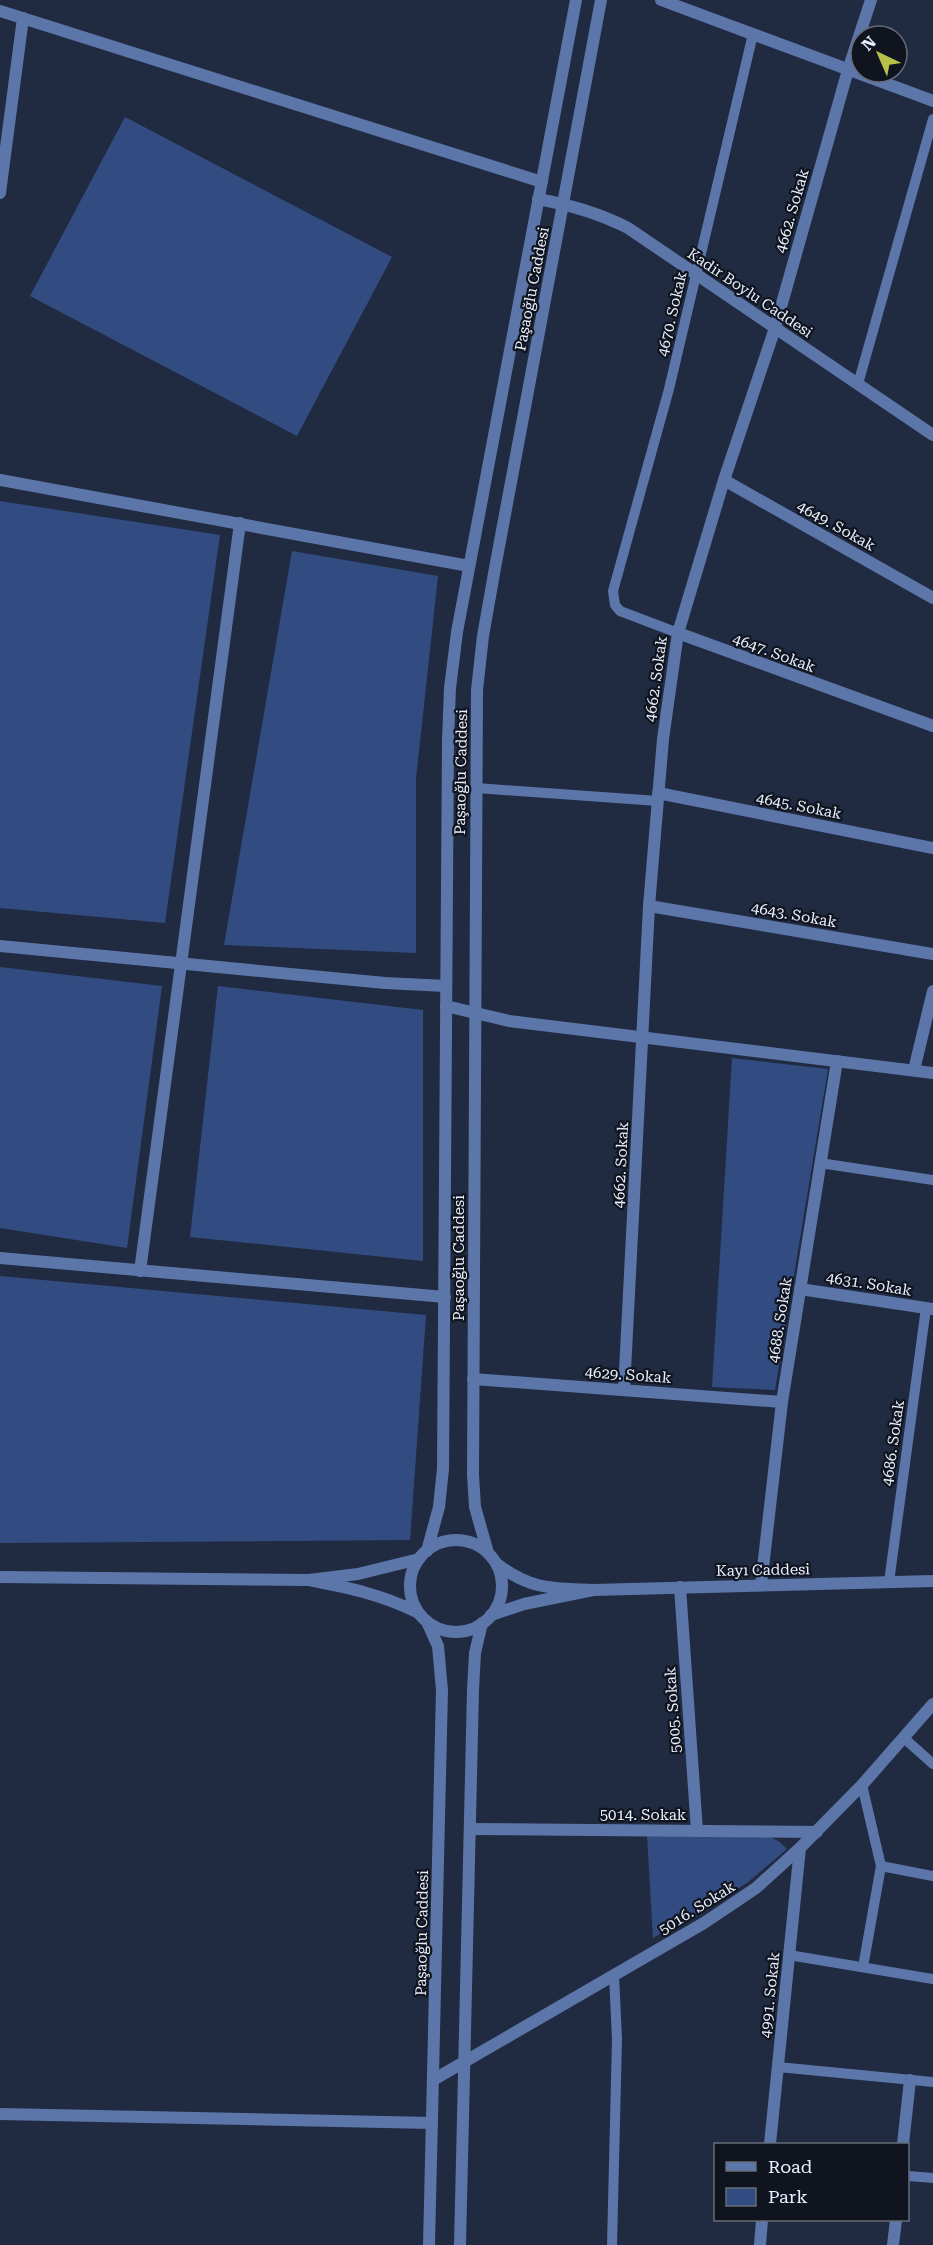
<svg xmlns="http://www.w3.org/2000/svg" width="933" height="2245" font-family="'Roboto Serif',serif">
<rect width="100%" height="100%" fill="#202b42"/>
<g fill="#324c81">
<path d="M125,117L392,257L297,436L30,296Z"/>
<path d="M0,501L220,535L165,923L0,908Z"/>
<path d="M292,551L438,576L416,779V953L224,945Z"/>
<path d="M0,967L162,986L127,1248L0,1228Z"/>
<path d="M218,986L423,1010V1261L190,1237Z"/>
<path d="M732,1058L828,1069L775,1390L712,1387Z"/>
<path d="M0,1276L426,1315L410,1540L0,1543Z"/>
<path d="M765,1834L780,1842L787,1849L747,1883L653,1938L647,1836Z"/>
</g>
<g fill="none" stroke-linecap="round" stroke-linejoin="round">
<g stroke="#5c76a9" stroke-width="10">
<path d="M858,384L933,119"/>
<path d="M678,633L620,611L615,605L613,591L669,389L753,34"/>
<path d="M476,788L658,801"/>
<path d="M820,1163L933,1180"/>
<path d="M889,1582L926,1308"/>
<path d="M905,1739L933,1764"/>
<path d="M862,1785L881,1866L863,1967"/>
<path d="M881,1866L933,1876"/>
<path d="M789,1955L933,1979"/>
<path d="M778,2067L933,2082"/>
<path d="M908,2176L933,2178"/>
<path d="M612,2245L617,2039L614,1975"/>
</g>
<g stroke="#5c76a9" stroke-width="12">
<path d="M661,0L933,101"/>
<path d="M0,11L542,182"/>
<path d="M0,193L23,18"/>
<path d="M538,199C571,205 599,213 628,228L933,435"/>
<path d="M0,480L469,566"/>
<path d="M724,480L933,598"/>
<path d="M678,633L933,726"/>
<path d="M658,793L933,848"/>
<path d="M649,906L933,954"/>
<path d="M0,946L385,983L446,986"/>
<path d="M446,1006L509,1021L933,1073"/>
<path d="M914,1070L933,991"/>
<path d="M0,1258L445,1297"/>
<path d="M140,1271L240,523"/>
<path d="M800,1289L933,1309"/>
<path d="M473,1379L782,1402"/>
<path d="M624,1390L649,906L663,739L678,633L724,480L775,328L848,70L871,0"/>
<path d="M0,1577L309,1580"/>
<path d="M761,1585L782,1402L837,1061"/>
<path d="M680,1587L697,1831"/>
<path d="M417,1612C379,1594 350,1588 309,1580L358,1574L419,1559"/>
<path d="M470,1829L817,1832"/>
<path d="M433,2080L704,1923L756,1888L800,1848L862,1785L933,1704"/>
<path d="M0,2114L432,2123"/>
<path d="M770,2144L800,1848"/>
<path d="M903,2144L910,2080"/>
<path d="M760,2245L762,2220"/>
<path d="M893,2245L896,2220"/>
</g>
<g stroke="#5c76a9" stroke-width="12">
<circle cx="456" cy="1586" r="46"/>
<path d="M427,1551L439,1507L443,1469L448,740L450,688L457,632L576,0"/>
<path d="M488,1553L475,1507L473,1475L477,690L483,636L495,568L601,0"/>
<path d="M593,1590L933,1581"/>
<path d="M491,1615L524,1604L593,1590C552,1588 531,1590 497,1564"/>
<path d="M428,1624L438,1646L442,1690L429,2245"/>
<path d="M460,2245L473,1690L475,1653L482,1623"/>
</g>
</g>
<g text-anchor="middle" stroke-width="4.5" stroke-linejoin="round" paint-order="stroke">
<g font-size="15" fill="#e9f0fd" stroke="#0f141e">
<text transform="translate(792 211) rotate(-74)" y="5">4662. Sokak</text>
<text transform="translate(532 289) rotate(-79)" y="5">Paşaoğlu Caddesi</text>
<text transform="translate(750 293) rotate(34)" y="5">Kadir Boylu Caddesi</text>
<text transform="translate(672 314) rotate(-77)" y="5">4670. Sokak</text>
<text transform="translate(836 526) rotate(29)" y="5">4649. Sokak</text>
<text transform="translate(774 653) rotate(20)" y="5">4647. Sokak</text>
<text transform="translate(656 679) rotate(-82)" y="5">4662. Sokak</text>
<text transform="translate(461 772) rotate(-89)" y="5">Paşaoğlu Caddesi</text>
<text transform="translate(799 806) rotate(11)" y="5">4645. Sokak</text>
<text transform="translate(794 915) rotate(10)" y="5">4643. Sokak</text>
<text transform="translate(621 1165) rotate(-87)" y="5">4662. Sokak</text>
<text transform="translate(459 1258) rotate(-90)" y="5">Paşaoğlu Caddesi</text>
<text transform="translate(869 1284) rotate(9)" y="5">4631. Sokak</text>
<text transform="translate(780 1320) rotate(-81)" y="5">4688. Sokak</text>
<text transform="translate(628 1375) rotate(4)" y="5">4629. Sokak</text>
<text transform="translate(893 1443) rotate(-82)" y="5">4686. Sokak</text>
<text transform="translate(763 1570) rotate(-1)" y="5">Kayı Caddesi</text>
<text transform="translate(673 1710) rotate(-94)" y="5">5005. Sokak</text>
<text x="643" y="1820">5014. Sokak</text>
<text transform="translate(697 1908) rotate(-32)" y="5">5016. Sokak</text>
<text transform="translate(422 1933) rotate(-89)" y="5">Paşaoğlu Caddesi</text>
<text transform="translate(770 1995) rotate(-84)" y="5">4991. Sokak</text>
</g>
</g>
<rect x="714" y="2143" width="195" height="78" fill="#0f141e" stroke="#666c77" stroke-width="1.5"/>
<rect x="726" y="2162" width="30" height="9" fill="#5c76a9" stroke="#666c77" stroke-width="1.5"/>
<text x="768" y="2173" font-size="18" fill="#e9f0fd">Road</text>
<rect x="726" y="2188" width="30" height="18" fill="#324c81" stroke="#666c77" stroke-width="1.5"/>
<text x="768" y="2203" font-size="18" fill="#e9f0fd">Park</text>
<g transform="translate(879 54) rotate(316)"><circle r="28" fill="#0f141e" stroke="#666c77" stroke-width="1.5"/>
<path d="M0-4.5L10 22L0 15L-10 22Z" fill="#b8c147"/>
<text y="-9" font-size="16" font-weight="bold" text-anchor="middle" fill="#e9f0fd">N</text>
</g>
</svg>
